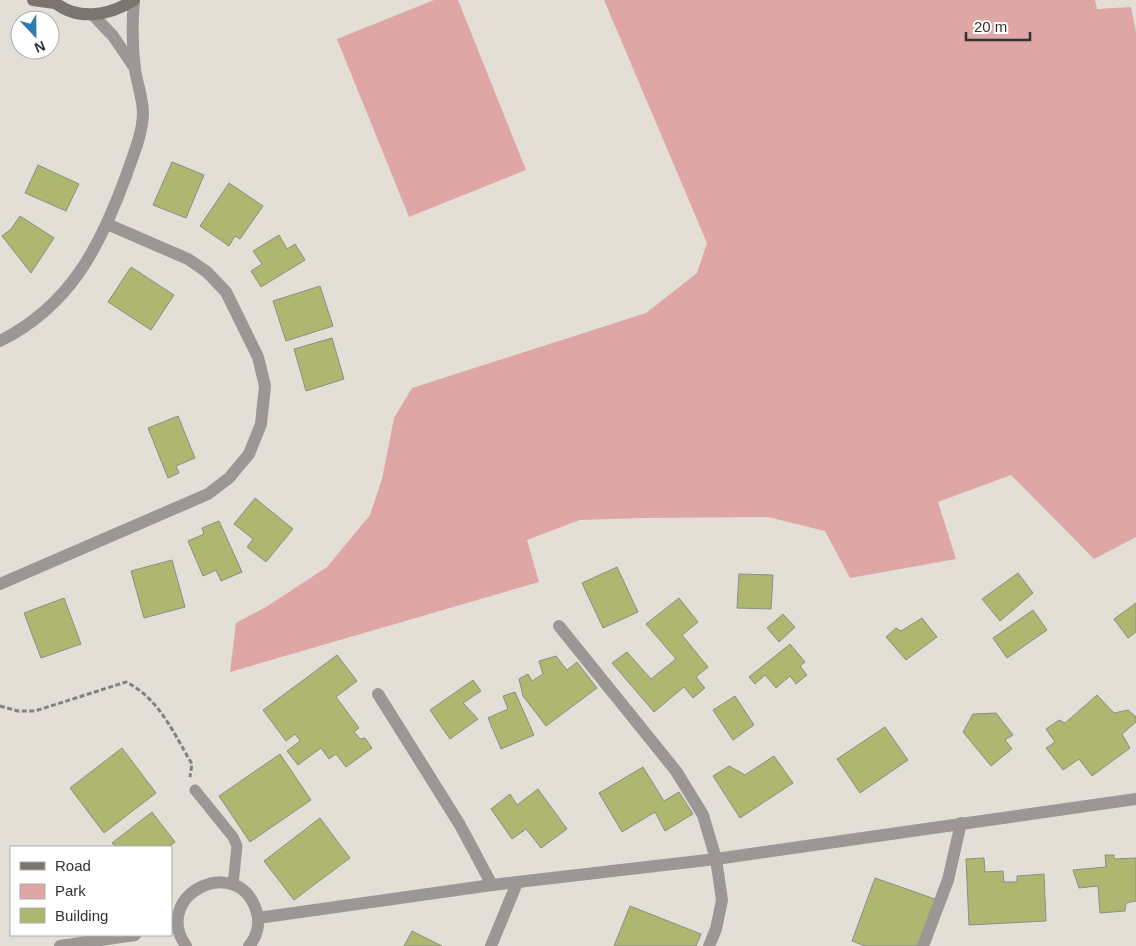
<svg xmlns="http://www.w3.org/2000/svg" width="1136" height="946" font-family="Helvetica,sans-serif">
<rect width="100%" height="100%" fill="#e4dfd6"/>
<g fill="#dea7a6">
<path d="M434,0H458L526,170L409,217L337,39Z"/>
<path d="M604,0H1095L1097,9L1131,7L1136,32V537L1094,559L1011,475L938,502L956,559L850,578L825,531L768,517L642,518L580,520L527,540L539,582L230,672L236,623L266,607L327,567L370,515L382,479L394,418L412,388L646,313L697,273L707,243Z"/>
</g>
<g fill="#adb770" stroke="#8c8e85">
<path d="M172,162L204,175L186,218L153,205Z"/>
<path d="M38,165L79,184L66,211L25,193Z"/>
<path d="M229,183L263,206L240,239L235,236L229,246L200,226Z"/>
<path d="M20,216L54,238L31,273L2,236L11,229Z"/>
<path d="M279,235L287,249L295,244L305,260L261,287L251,271L262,264L253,251Z"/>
<path d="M131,267L174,295L151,330L108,302Z"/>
<path d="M320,286L333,326L286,341L273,301Z"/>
<path d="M332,338L344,379L306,391L294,349Z"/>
<path d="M178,416L195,458L176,466L179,473L168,478L148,428Z"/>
<path d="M255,498L293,529L266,562L247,547L253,539L234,524Z"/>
<path d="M219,521L242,572L221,581L216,570L203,576L188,541L204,534L202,528Z"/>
<path d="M172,560L185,607L144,618L131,571Z"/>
<path d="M617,567L638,612L603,628L582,583Z"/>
<path d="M1018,573L1033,593L1000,621L982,599Z"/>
<path d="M739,574L773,575L771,609L737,608Z"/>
<path d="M64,598L81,644L41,658L24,613Z"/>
<path d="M679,598L698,622L682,635L708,667L696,677L705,688L693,698L684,687L654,712L612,663L627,652L651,679L676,659L646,624Z"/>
<path d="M1136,603V632L1128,638L1114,619Z"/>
<path d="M1033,610L1047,630L1007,658L993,638Z"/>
<path d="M783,614L795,627L779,642L767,628Z"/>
<path d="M922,618L937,637L906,660L886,637L896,628L901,631Z"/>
<path d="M790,644L805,662L800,666L807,675L796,684L790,676L776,688L765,675L755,684L749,677Z"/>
<path d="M337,655L357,681L336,697L359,728L354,732L360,739L365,738L372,748L346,767L336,754L329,759L321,748L298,765L287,751L300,741L295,734L286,741L263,710Z"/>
<path d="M556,656L567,670L577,662L597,688L546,726L523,696L519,679L528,674L532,681L543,674L539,661Z"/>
<path d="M473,680L481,691L463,703L478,719L450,739L430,710Z"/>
<path d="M515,692L534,735L501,749L488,718L508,709L503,696Z"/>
<path d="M1097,695L1114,713L1128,710L1136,717V722L1122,734L1130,748L1092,776L1079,759L1063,770L1046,748L1055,742L1046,729L1059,720L1065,723Z"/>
<path d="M735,696L754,725L733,740L713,710Z"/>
<path d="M996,713L1013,735L1005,740L1012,749L991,766L963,732L973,714Z"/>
<path d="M885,727L908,760L860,793L837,759Z"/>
<path d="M122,748L156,793L104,833L70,788Z"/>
<path d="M280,754L311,800L250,842L219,796Z"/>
<path d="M774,756L793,783L740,818L713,776L729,766L745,775Z"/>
<path d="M643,767L664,801L679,792L693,814L665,831L655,812L622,832L599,793Z"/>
<path d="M538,789L567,829L541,848L526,829L512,839L491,809L510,794L517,805Z"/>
<path d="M152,812L175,842L168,847H116L112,843Z"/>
<path d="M320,818L350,858L294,900L264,861Z"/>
<path d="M1105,855H1114V859L1136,858V901L1126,903L1125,911L1100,913L1098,886L1079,888L1073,870L1106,867Z"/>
<path d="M984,858L985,872L1003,871L1004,882H1017V876L1044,874L1046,921L969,925L966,859Z"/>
<path d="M875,878L935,899L919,946H865L852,941Z"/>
<path d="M630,906L701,934L696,946H614Z"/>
<path d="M412,931L442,946H404Z"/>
</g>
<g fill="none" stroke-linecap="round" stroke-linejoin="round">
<path stroke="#84807a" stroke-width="3" stroke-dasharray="5 2.5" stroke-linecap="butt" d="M0,706L18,711H35L126,682C159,698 174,734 192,764L190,777"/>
<path stroke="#9c9795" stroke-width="11" d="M195,790L233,837L237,846L233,885"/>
<g stroke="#9c9795" stroke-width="12">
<path d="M93,15L113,36L134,67"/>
<path d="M0,341C70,306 100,247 126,176C133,155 142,136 143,114C143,98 137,84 135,69C132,46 132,23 134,0"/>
<path d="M0,584L208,494L229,478L249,454L261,424L265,386L258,357L226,292L207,272L188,259L107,224"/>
<path d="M559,626L676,771L703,815L716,859L722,900L716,929L709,946"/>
<path d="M378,694L460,825L492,885"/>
<path d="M258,918L492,885L716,859L1136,799"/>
<path d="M60,946L135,935"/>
<path d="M186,946C150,894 240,851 257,913C260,924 257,937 249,946"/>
<path d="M491,946L517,883"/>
<path d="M923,946L948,880L961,823"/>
</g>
<g stroke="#7b7571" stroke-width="12">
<path d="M33,0L55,3"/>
<path d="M52,0C76,22 109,16 134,0"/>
</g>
</g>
<rect x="10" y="846" width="162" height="90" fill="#ffffff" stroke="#aeadab"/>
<rect x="20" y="862" width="25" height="8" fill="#7b7571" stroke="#aeadab"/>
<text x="55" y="871" font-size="15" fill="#34322e">Road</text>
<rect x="20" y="884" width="25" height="15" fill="#dea7a6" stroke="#aeadab"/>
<text x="55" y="896" font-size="15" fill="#34322e">Park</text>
<rect x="20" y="908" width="25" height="15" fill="#adb770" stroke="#aeadab"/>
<text x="55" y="921" font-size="15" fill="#34322e">Building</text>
<g transform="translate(35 35) rotate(158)"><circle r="24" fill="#ffffff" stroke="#aeadab"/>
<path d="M0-4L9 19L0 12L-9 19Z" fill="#307aad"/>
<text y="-8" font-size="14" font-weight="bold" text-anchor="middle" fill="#34322e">N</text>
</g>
<path d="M966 32v8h64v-8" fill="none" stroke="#34322e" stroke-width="2.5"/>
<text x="974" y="32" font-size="15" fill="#34322e" stroke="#ffffff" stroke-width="4" paint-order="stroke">20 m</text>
</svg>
